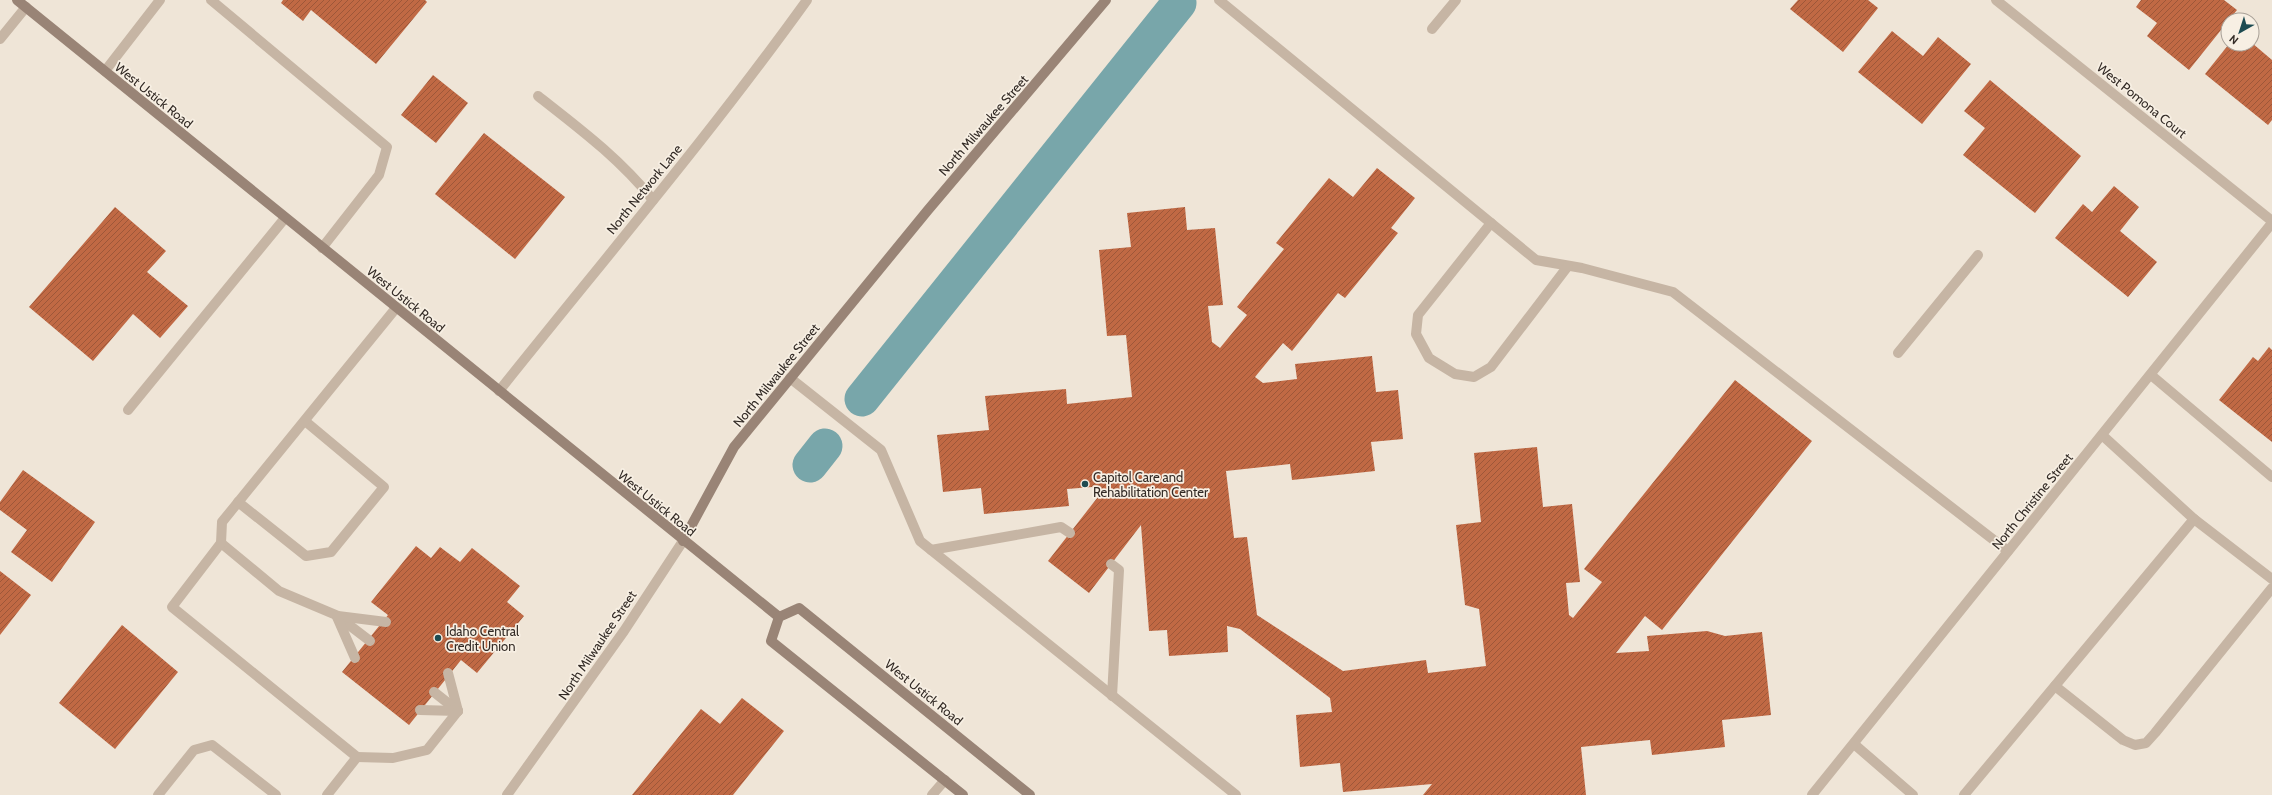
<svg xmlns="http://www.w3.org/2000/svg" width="2272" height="795" font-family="Cabin,sans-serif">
<defs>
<pattern id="building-hatch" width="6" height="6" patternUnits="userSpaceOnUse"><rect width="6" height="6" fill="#c06944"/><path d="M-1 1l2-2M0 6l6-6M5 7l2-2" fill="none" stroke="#9d5739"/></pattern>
</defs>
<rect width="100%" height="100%" fill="#efe5d7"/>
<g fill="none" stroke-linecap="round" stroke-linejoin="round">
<g stroke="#78a6aa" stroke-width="35">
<path d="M862,399L1179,3"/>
<path d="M810,465L825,446"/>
</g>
</g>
<g fill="url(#building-hatch)">
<path d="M283,0H425L427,2L376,64L311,10L303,21L281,3Z"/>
<path d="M1798,0H1868L1878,8L1843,52L1790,9Z"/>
<path d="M2141,0H2224L2237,10L2189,70L2147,36L2157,23L2136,7Z"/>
<path d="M1892,31L1923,56L1938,37L1971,64L1922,124L1858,72Z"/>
<path d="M2252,43L2272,60V120L2268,125L2205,74L2229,44Z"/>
<path d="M433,75L468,103L436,143L401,115Z"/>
<path d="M1990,80L2081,156L2035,213L1963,155L1985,128L1964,111Z"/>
<path d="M484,133L565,197L515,259L435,194Z"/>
<path d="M1377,168L1415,198L1391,228L1398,233L1345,298L1338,293L1292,351L1283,343L1255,377L1263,383L1297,379L1295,364L1372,356L1376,392L1398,390L1403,439L1371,442L1375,471L1292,480L1290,464L1226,471L1234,538L1247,537L1257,615L1343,671L1426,660L1428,673L1486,666L1479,609L1465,605L1456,525L1481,522L1474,453L1537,447L1543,507L1572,504L1580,582L1566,583L1569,615L1573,618L1602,582L1584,569L1735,380L1812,441L1662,630L1645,616L1616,653L1649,651L1647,636L1707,631L1725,636L1762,632L1771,715L1722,720L1725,747L1652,755L1650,740L1581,747L1586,795H1423L1432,784L1343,792L1340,763L1300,767L1296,715L1332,712L1330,698L1240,629L1227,626L1228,652L1169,656L1167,630L1149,631L1141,525L1089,593L1048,561L1101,493L1092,487L1067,489L1069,506L984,514L981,488L943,492L937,435L989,430L985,396L1066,389L1067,404L1132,397L1126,335L1107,336L1099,250L1131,247L1127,213L1185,207L1187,230L1215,228L1223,305L1208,306L1212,342L1220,348L1247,315L1237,307L1284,249L1276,243L1329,178L1353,197Z"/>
<path d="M2114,186L2139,207L2120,231L2157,262L2128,297L2055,238L2083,204L2092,212Z"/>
<path d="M115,207L166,251L147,272L188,306L160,338L133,314L93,361L29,307Z"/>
<path d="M2269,347L2272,350V442L2219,400L2253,357L2258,361Z"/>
<path d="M23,470L95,522L52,582L11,552L27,530L0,510V502Z"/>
<path d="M416,546L431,558L440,547L460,562L472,548L520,586L507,602L524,616L477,673L461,660L409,725L342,672L388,615L371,602Z"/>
<path d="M0,571L31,595L0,635Z"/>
<path d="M122,625L178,672L115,749L59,703Z"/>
<path d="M742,698L784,731L733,795H632L701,709L720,724Z"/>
</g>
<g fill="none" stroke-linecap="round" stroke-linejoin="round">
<g stroke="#c6b5a4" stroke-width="10">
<path d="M211,0L387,147L379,175L322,248"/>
<path d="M1219,0L1536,260L1582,268L1673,292L2008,551"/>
<path d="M1432,29L1456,0"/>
<path d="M0,39L26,7"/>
<path d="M105,71L160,0"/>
<path d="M538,96C580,129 619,158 653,200"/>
<path d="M1491,223L1418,315L1416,334L1429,358L1455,374L1474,377L1491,367L1568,266"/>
<path d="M1898,353L1978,255"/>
<path d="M2151,375L2272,477"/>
<path d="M790,378L881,450L920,541L1236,795"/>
<path d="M128,410L285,218"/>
<path d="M238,502L306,556L331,552L384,487L305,421"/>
<path d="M2194,519L2272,579"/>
<path d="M221,543L279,591L336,615L370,641"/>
<path d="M931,550L1061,527L1070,533"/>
<path d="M1111,564L1119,570L1112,696"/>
<path d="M338,616L386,622"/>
<path d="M337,617L355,658"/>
<path d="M448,673L458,711"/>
<path d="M2055,686L2123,740L2135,745L2146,743L2155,733L2272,588"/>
<path d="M434,692L458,711"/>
<path d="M420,710L458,711"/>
<path d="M1854,744L1913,795"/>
<path d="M357,757L393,758L427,750L458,711"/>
<path d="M158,795L194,750L212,745L276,795"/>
<path d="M327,795L357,757L172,607L221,543L222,522L396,308"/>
<path d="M932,795L945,780"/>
<path d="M1964,795L2194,519L2102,435"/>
</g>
<g stroke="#c6b5a4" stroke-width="10">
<path d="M1996,0L2272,221"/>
<path d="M499,391C602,262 710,135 807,0"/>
<path d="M1812,795L2272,223"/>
</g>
<path stroke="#c6b5a4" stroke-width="10" d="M507,795L624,631L683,541"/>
<g stroke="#998476" stroke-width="10">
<path d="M17,0L779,617"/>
<path d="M683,541L734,447L928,210L1106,0"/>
<path d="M963,795L771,641L779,617L799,608L1030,795"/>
</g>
</g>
<g fill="#1d4b51" stroke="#f7efe3" stroke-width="1.5">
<circle cx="1085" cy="484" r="4"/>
<circle cx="438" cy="638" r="4"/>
</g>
<g text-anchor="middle" stroke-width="3.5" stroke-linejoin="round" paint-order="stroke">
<g font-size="13" fill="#322a25" stroke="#f7efe3">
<text transform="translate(154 95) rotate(39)" y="5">West Ustick Road</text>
<text transform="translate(2142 100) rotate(39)" y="5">West Pomona Court</text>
<text transform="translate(983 125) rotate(-49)" y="5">North Milwaukee Street</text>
<text transform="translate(644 189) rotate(-51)" y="5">North Network Lane</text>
<text transform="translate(406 299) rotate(39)" y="5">West Ustick Road</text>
<text transform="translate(776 375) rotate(-51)" y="5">North Milwaukee Street</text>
<text transform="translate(2032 501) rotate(-51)" y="5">North Christine Street</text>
<text transform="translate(657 503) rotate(39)" y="5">West Ustick Road</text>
<text transform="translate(597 645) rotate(-56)" y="5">North Milwaukee Street</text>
<text transform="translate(924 692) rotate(39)" y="5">West Ustick Road</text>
</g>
<g font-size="13" fill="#322a25" stroke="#f7efe3" text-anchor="start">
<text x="1093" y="482">Capitol Care and<tspan x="1093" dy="15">Rehabilitation Center</tspan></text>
<text x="446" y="636">Idaho Central<tspan x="446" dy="15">Credit Union</tspan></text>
</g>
</g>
<g transform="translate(2240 32) rotate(219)"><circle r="19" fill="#f7efe3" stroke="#a8a097"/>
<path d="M0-3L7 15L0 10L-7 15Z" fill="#1d4b51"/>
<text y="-6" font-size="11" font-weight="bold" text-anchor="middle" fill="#322a25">N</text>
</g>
</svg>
